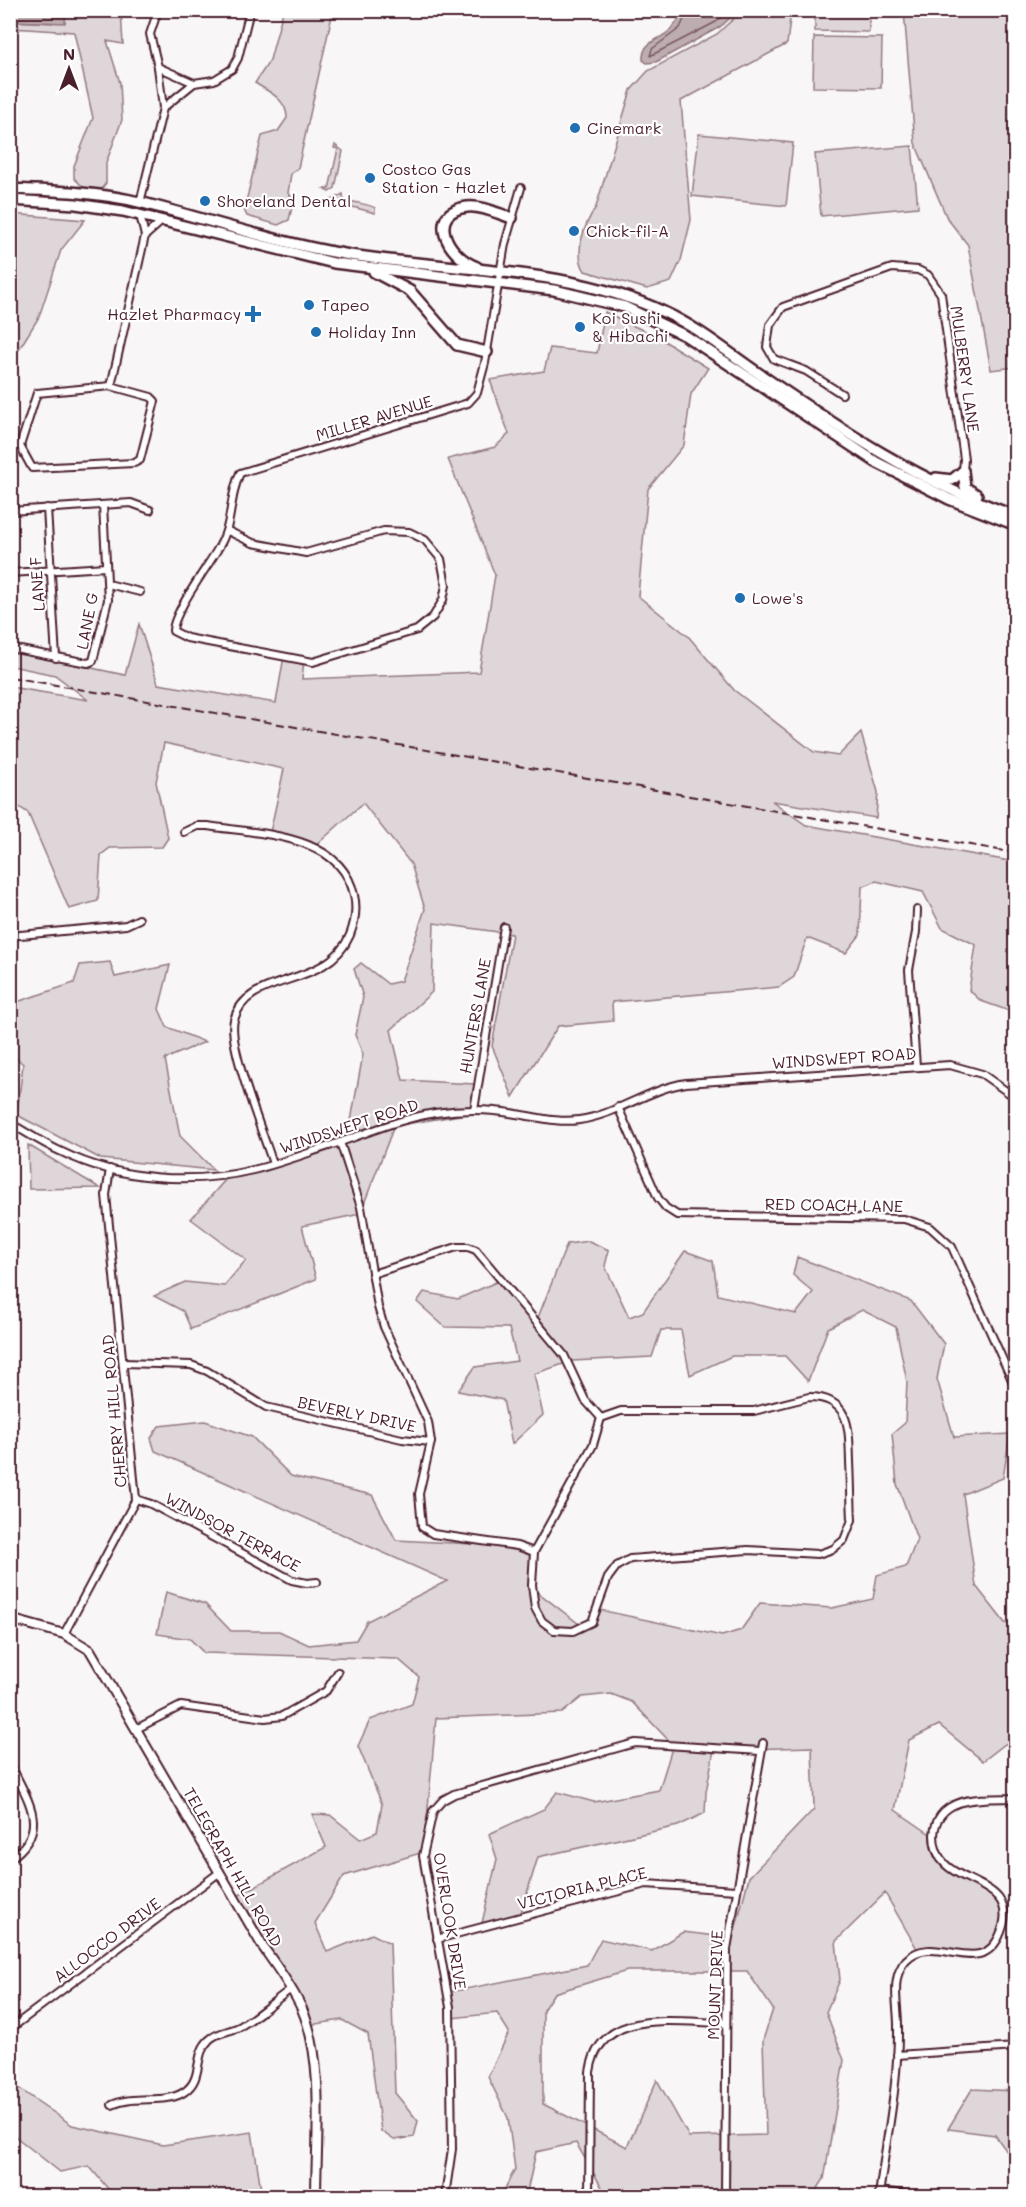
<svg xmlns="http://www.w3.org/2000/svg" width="1026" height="2207" font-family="Mali,sans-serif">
<rect width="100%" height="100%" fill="#f8f6f7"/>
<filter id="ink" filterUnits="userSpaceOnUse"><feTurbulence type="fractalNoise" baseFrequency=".0167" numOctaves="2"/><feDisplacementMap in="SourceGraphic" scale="12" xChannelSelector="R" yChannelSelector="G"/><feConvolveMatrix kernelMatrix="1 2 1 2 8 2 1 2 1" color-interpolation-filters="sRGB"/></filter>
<g filter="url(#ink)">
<g fill="#ded6d9" stroke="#947a82" stroke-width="1.5" fill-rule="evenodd">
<path d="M66,11H121L123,44L107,41L120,83L122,120L106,163V183L99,192L85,189L74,178V166L93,118L74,32L11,28V21L52,23Z"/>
<path d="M283,11H333L298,168L291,174L288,193L294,199L289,220L278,225L247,216L244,210L262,136L278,131L287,118C287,99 269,92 255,83L270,60Z"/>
<path d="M742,11H791L787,44L681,101L691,220L681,260L671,282L647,289L585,271C573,253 585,223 596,207L631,90L648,71L717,34Z"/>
<path d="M815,11H869V32L815,31Z"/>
<path d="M904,11H1015V367L991,370L968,245L947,218L915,143Z"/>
<path d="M814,37L882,38L881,88L813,87Z"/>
<path d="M699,134L793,143L786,206L692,196Z"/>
<path d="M335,145L343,151L335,188L329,192L324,189H329L338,149L334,148Z"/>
<path d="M912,146L918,207L821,216L815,154Z"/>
<path d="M343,194L344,201C350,201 371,205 375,208V213L330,201Z"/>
<path d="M11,214L85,220L61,250L39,317L11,362Z"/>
<path d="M605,312L661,339L708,368L691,394L684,445L648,489L638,596L688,636L734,690L814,752L838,756L861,733L878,792L876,818L772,801L806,825L1015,862V1013L981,1001L969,990L976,945L942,928L923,892L876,881L862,887L860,935L846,953L807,938L794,977L779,987L612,1002L613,1021L558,1026L513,1097L492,1046L512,934L434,923L432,992L391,1030L403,1080L474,1084L472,1113L394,1126L360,1214L302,1226L316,1279L191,1329L183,1311L154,1296L185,1282L224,1286L246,1260L191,1219L233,1171L347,1143L363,1054L355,1035L363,997L354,969L361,963L388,984L401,981L425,909L411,864L363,803L313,848L269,837L284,769L164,743L156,782L168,838L162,847L110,848L101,855L98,901L69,909L28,813L11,801L10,687L88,700L55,675L11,666V651L125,675L139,624L158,684L276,703L284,656L304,660L302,679L479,672L495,575L448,459L495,447L509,434L490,380L544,371L550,348L597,353Z"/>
<path d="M110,962L115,977L170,965L159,1009L167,1027L205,1042L165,1059L180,1136L214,1170L101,1159L17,1115L23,1064L11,1053V1010L17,1002L74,983L80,965Z"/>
<path d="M28,1145L100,1188L29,1189Z"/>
<path d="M589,1241L609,1250L605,1266L629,1317L643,1312L685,1251L713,1261L718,1295L796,1314L813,1292L793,1275L797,1257L911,1301L944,1344L937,1379L954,1437L1010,1434L1003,1478L963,1494L976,1586L1005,1623L1015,1626L1016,1743L1005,1744L983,1761L939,1725L909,1740L895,1810L933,1836L943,1868L997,1896L1005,1922L985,1955L920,1954L885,1893L836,1941L840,1980L826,2012L844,2060L824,2179L813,2196H607L576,2143L536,2152L526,2196H501L515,2169L508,2118L488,2077L509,2032L497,2013L452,2018L450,1992L587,1965L601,1939L652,1951L683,1932L733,1938L749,1877L814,1809L812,1747L714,1750L706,1792L705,1813L678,1826L538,1857L520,1916L482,1923L497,1859L489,1834L544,1809L557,1792L594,1802L659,1790L673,1745L632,1702L611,1694L582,1697L562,1713L436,1718L424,1852L344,1876L315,1923L327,1952L372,1934L390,1943L395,2093L418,2121L414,2137L394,2140L381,2131L368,2034L342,2020L309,2025L232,1899L326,1847L312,1814L330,1815L360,1839L377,1832L382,1804L358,1746L370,1720L412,1704L419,1677L398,1659L204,1653L190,1639L157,1634L166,1592L205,1604L231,1631H279L309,1645L356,1640L367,1621L447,1581L155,1451L151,1438L159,1426L205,1421L252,1437L291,1476L372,1495L396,1540L532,1547L535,1590L583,1627L600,1610L722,1636L741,1630L760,1603L832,1608L873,1599L877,1575L906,1567L917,1539L897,1484L892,1434L905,1423L907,1382L896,1327L862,1310L828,1328L808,1381L785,1356H732L690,1375L681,1330H661L652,1357L572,1361L534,1374L543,1415L512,1444L503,1400L458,1391L475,1367L517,1361L509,1328L445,1327L417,1302L424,1292L458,1299L503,1279L537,1320L567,1244ZM627,1971H747L773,2009L763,2040L766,2135L689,2137L657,2080L627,2147L543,2104V2010L554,1993Z"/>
<path d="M11,2083L72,2125L163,2145L252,2132L262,2196H114L89,2166L60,2172L11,2133Z"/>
<path d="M972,2089L1015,2091V2163L995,2135L948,2129Z"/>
</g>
<g fill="#bdadb0" stroke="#8f747b" stroke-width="1.5">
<path d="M10,11H66L65,23L11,21Z"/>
<path d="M683,11H738L720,27L656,62L647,63L643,60C642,42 657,41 668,32C675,26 679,19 683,11Z"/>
</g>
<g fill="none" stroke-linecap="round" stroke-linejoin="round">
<path stroke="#785860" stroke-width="1.5" d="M688,10L680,28L652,49L650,56L716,22L729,10"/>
<g stroke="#4a1f2b" stroke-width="10">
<g id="minor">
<path d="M158,10L150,34L158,67L194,83"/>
<path d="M158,67L163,108"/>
<path d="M140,203L163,108L194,83L214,80L232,69L238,58L250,10"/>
<path d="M145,236L162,221"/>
<path d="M111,386L151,397L155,401L140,460L134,463L32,468L20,446L37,393Z"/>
<path d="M111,386L145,236L140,215"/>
<path d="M842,394L806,371L774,359L767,347L770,325L783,307L892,268L918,270L928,275L941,294L964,459L963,471"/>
<path d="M47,508L56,658"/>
<path d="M10,511L131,503L150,510"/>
<path d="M228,531L253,543L306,553L384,531L409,532L425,540L441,559L446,585L443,600L433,617L417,630L313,662L187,638L173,631C173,612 210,564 220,545C233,523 229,496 240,473L468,403L477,393L485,363L505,244L521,188"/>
<path d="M10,573L106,567"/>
<path d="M108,584L140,592"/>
<path d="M10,648L88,663L93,661L108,600L103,505"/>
<path d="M184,832L197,826H208C257,834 341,833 354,895C357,908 355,922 350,935C326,991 247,970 234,1020C227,1045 264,1135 273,1164"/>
<path d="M10,936L126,925L139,919"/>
<path d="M916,1066L909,970L916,932L917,910"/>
<path d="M618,1107L658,1198L666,1208L677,1215L904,1219L930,1227L952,1247L1016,1389"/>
<path d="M474,1110L504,927"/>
<path d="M10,1123C27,1133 44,1144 62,1152C119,1180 191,1185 253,1170C278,1164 302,1155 326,1147C362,1135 398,1119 435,1113C461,1109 490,1109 516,1114C538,1117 557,1123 579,1120C616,1115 648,1089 686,1083L950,1065L982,1074L1016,1098"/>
<path d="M340,1142L361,1207L378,1307L384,1327L428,1422L431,1442L419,1494L422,1527L433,1534L517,1546L534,1552"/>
<path d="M372,1274L457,1247H468L476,1250L564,1355L585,1400L601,1418"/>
<path d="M123,1363L191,1365L207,1371L266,1407L402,1439L431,1442"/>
<path d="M809,1397C851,1397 849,1430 850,1462C851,1481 851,1500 852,1520L844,1540L833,1549L818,1554L748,1550L630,1559L617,1566L608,1578L592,1622L573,1631L554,1630L542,1621L535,1608L532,1585L534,1552L593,1445L601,1418L621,1411H754Z"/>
<path d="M136,1499L151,1504L292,1580L307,1583L317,1582"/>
<path d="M1016,1532V1548"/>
<path d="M64,1634L136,1499L106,1195L110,1169"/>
<path d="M138,1728L181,1706L265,1718L282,1716L326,1691L338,1672"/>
<path d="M10,1763C27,1800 52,1829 10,1859"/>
<path d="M437,1939L646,1884L736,1890"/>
<path d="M10,2029L220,1872"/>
<path d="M897,2055L1016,2047"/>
<path d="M112,2105C135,2094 165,2105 184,2092C204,2079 193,2055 209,2040C217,2032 229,2032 239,2027C257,2017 274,2001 291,1989"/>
<path d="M879,2191L921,2196"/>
<path d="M445,2196L452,2149L450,2007L423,1856L433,1811L443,1800L454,1794L635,1743L760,1751"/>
<path d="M589,2196L590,2072C599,2006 678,2023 726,2023"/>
<path d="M725,2196L727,1949L763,1743"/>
<path d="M879,2196C886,2140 899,2082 898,2025C898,2003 890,1978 906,1960C935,1930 982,1982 1001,1932C1019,1886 965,1885 945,1864C937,1856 934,1845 934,1835C937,1793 986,1799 1016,1798"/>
</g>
</g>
<g stroke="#4a1f2b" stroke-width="12">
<path id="tertiary" d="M10,1619L64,1634L90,1650L263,1947C277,1967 292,1987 302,2009C325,2062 316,2140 316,2196"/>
</g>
<g stroke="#4a1f2b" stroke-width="14">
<g id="trunk">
<path d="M10,189C54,191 97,192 139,202C207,219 274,242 344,254C452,272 565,265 666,313C700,329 730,354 761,375C840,429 924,485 1016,516"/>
<path d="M10,200L76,204L123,211L334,263L554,290L625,307L686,336L876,462L949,499L1016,525"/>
<path d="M477,267C446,256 426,212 467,207C481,205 499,214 512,218"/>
<path d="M374,272L410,291L457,345L487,352"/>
<path d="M963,471L965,487L977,495"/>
<path d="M936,478L952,480L963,471"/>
</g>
</g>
<use href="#minor" stroke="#fff" stroke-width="6"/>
<use href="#tertiary" stroke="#fff" stroke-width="8"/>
<use href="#trunk" stroke="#fff" stroke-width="9"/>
<path stroke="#4a1f2b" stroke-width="2" stroke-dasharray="9 4.5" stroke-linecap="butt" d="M10,677L1016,853"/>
</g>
</g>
<g fill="#1f6fb2" stroke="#fff" stroke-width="2">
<circle cx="575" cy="128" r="6"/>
<circle cx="370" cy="178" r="6"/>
<circle cx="205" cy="201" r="6"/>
<circle cx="574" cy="231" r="6"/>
<circle cx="309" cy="305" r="6"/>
<path d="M250 305h6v6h6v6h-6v6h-6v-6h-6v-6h6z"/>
<circle cx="580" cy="327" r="6"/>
<circle cx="316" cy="332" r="6"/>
<circle cx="740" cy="598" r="6"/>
</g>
<g text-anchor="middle" stroke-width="4.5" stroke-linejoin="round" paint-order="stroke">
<g font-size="16" fill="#4a1f2b" stroke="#fff" text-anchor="start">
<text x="587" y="134">Cinemark</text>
<text x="382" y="175">Costco Gas<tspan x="382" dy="18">Station - Hazlet</tspan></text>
<text x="217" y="207">Shoreland Dental</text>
<text x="586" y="237">Chick-fil-A</text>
<text x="321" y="311">Tapeo</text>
<text x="241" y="320" text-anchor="end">Hazlet Pharmacy</text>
<text x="592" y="324">Koi Sushi<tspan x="592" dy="18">&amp; Hibachi</tspan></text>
<text x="328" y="338">Holiday Inn</text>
<text x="752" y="604">Lowe's</text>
</g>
<g font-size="16" fill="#4a1f2b" stroke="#fff">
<text transform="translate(965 369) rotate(82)" y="6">MULBERRY LANE</text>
<text transform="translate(374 418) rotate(-17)" y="6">MILLER AVENUE</text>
<text transform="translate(37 584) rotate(-94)" y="6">LANE F</text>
<text transform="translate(87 621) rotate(-79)" y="6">LANE G</text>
<text transform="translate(475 1016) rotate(-80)" y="6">HUNTERS LANE</text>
<text transform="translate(844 1058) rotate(-4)" y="6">WINDSWEPT ROAD</text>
<text transform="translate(349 1126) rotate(-18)" y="6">WINDSWEPT ROAD</text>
<text transform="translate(834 1205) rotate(1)" y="6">RED COACH LANE</text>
<text transform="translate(114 1411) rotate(-95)" y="6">CHERRY HILL ROAD</text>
<text transform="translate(357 1414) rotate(12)" y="6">BEVERLY DRIVE</text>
<text transform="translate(233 1532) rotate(28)" y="6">WINDSOR TERRACE</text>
<text transform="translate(233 1867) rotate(60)" y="6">TELEGRAPH HILL ROAD</text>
<text transform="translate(582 1888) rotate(-14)" y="6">VICTORIA PLACE</text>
<text transform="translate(450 1921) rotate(81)" y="6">OVERLOOK DRIVE</text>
<text transform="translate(107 1940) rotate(-37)" y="6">ALLOCCO DRIVE</text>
<text transform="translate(715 1985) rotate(-88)" y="6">MOUNT DRIVE</text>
</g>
</g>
<rect width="1026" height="2207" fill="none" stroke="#fff" stroke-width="36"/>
<rect x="18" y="18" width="990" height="2171" fill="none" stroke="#4a1f2b" stroke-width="2" filter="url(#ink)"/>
<g transform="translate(69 69)" stroke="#ffffff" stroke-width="4.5" paint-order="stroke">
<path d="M0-4.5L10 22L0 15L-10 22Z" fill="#4a1f2b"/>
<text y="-9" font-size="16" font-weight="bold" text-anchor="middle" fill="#4a1f2b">N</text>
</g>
</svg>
